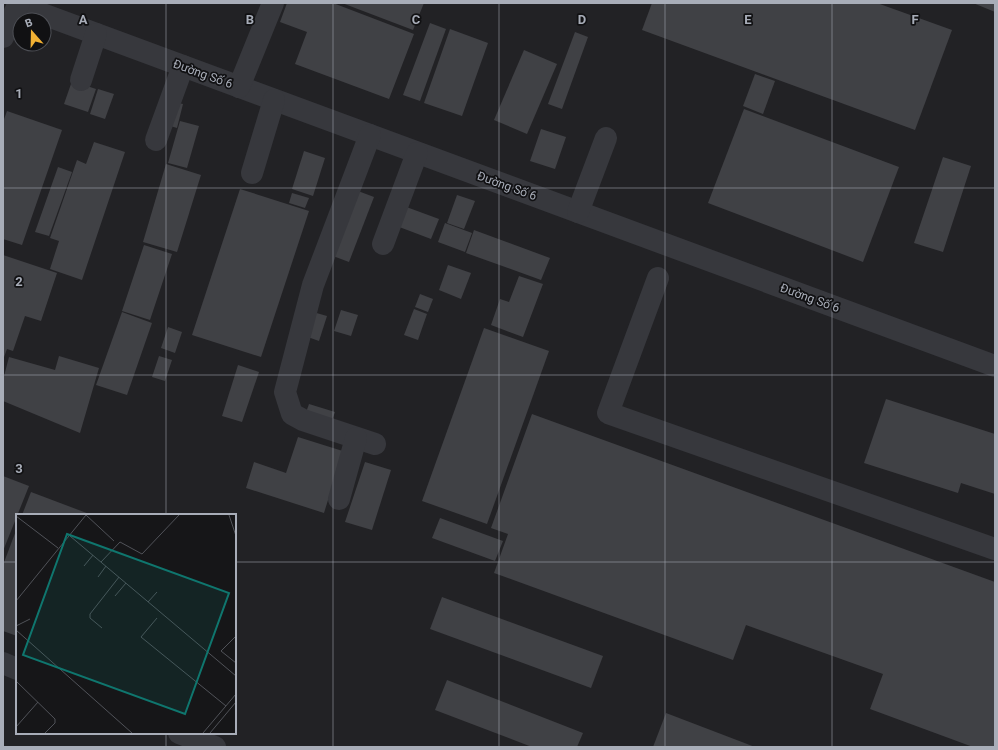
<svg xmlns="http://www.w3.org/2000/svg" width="998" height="750" font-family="Roboto,sans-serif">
<rect width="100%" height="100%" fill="#161618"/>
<path fill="#222225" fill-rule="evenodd" d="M3,3H995V747H3ZM20,20H44V44H20ZM17,515H235V733H17Z"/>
<g fill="#404145">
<path d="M287,3H333L414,34L389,99L295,64L307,32L280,22Z"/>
<path d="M342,3H424L413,30Z"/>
<path d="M652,3H877L952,30L915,130L642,30Z"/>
<path d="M973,3H995V12Z"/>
<path d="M430,23L446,29L420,101L403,95Z"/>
<path d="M450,29L488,43L462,116L424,103Z"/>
<path d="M575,32L588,37L562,109L548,104Z"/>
<path d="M524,50L557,64L527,134L494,120Z"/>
<path d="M755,74L775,81L763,114L743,106Z"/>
<path d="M72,81L96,89L88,112L64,104Z"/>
<path d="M98,89L114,94L105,119L90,114Z"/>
<path d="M174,102L183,104L177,128L167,125Z"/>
<path d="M744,109L899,167L863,262L708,203Z"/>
<path d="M7,111L62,130L22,245L3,239V122Z"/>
<path d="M180,121L199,126L187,168L168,163Z"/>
<path d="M541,129L566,137L555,169L530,161Z"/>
<path d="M94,142L125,152L82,280L50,269L59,241L50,238L77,160L86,164Z"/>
<path d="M304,151L325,158L313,196L292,189Z"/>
<path d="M943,157L971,166L943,252L914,243Z"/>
<path d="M166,164L201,175L177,252L143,242Z"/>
<path d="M58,167L72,172L49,236L35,232Z"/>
<path d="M240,189L309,211L261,357L192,335Z"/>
<path d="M358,191L374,197L349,262L333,256Z"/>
<path d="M292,193L309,198L305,208L289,203Z"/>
<path d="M457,195L475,201L464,229L447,223Z"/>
<path d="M401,205L439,219L431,239L394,225Z"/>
<path d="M445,223L472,233L465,252L438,242Z"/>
<path d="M474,230L550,258L541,280L466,253Z"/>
<path d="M144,245L172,254L150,320L122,311Z"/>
<path d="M3,255L57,273L41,321L25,316L13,351L7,349L3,360Z"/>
<path d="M448,265L471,273L461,299L439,290Z"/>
<path d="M519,276L543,284L523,337L491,325L500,299L509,302Z"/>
<path d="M420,294L433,299L428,312L415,307Z"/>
<path d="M414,309L427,314L418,340L404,335Z"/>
<path d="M341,310L358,315L351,336L334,331Z"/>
<path d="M122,312L152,323L127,395L96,385Z"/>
<path d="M313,312L327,316L319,341L305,336Z"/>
<path d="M168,327L182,332L175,353L161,348Z"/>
<path d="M484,328L549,351L487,524L422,501Z"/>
<path d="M59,356L99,368L80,433L3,401V380L9,357L55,370Z"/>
<path d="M159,356L172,360L165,381L152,377Z"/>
<path d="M238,365L259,372L242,422L222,416Z"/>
<path d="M886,399L995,434V494L961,483L958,493L864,463Z"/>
<path d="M309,404L335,412L330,426L304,418Z"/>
<path d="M532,414L995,582V747H973L870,709L883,674L746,625L733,660L494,573L508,534L491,528Z"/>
<path d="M298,437L349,453L332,487L324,513L246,488L254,462L286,473Z"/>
<path d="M365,462L391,470L372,530L345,522Z"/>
<path d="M3,476L29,486L3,551Z"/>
<path d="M31,492L92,515H22Z"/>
<path d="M440,518L503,541L495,561L432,538Z"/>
<path d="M17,528V636L3,631V565Z"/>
<path d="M442,597L603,656L591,688L430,629Z"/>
<path d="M447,680L583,733L577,747H532L435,710Z"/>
<path d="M666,713L755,747H653Z"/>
</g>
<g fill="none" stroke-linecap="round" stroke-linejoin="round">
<g stroke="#37383d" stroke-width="22">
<path d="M18,5L995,366"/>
<path d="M3,37L19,3"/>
<path d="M81,80L96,34"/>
<path d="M239,87L273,3"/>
<path d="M370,135L313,285L285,392L292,414L303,420L375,444"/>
<path d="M156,140L183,66"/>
<path d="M252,173L274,100"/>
<path d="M578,212L606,138"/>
<path d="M383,244L417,153"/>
<path d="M658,278L608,413L995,549"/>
<path d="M339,499L356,438"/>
<path d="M3,663L17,669"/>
<path d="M179,733L215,747"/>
</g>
</g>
<path fill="none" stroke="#a8adb8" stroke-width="1" stroke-opacity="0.55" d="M166,3V515M333,3V747M499,3V747M665,3V747M832,3V747M3,188H995M3,375H995M3,562H17M235,562H995M166,733V747"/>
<g text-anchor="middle" stroke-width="3.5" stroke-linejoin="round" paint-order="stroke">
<g font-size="12" fill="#a8adb8" stroke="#111113">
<text transform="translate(203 74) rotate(20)" y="4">Đường Số 6</text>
<text transform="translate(507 186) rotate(20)" y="4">Đường Số 6</text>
<text transform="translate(810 298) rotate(20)" y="4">Đường Số 6</text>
</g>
</g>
<g transform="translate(16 514)">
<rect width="220" height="220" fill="#161618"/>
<path fill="none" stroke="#505258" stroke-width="1" d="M70,1L98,27M213,1L220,22M0,2L42,34M54,22L220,162M85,48L104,28L126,40L163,1M68,52L77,41M82,63L90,52M99,82L110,69M0,87L70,1M132,88L141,78M141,104L125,123L210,192M0,112L14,105M86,114L74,104V100L103,63M0,116L116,219M220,122L205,137L220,149M0,167L39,205V209L29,219M0,213L22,188M187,219L220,180M194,219L220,188"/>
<path fill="#0f766e" fill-opacity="0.15" stroke="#0f766e" stroke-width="2" d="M51,20L213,79L169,200L7,141Z"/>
<rect width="220" height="220" fill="none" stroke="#a8adb8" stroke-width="2"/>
</g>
<g font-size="13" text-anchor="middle" font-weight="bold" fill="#a8adb8" stroke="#111113" stroke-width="3.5" stroke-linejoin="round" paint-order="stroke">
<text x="83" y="24">A</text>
<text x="250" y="24">B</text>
<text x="416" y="24">C</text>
<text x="582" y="24">D</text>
<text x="748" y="24">E</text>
<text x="915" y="24">F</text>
<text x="19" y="98">1</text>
<text x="19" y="286">2</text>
<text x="19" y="473">3</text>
</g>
<rect width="998" height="750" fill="none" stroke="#a8adb8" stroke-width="8"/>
<g transform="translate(32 32) rotate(340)"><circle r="19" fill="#111113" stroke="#4d4f55"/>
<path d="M0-3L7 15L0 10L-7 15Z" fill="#f2b134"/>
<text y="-6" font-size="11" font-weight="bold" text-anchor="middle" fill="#a8adb8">B</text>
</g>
</svg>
